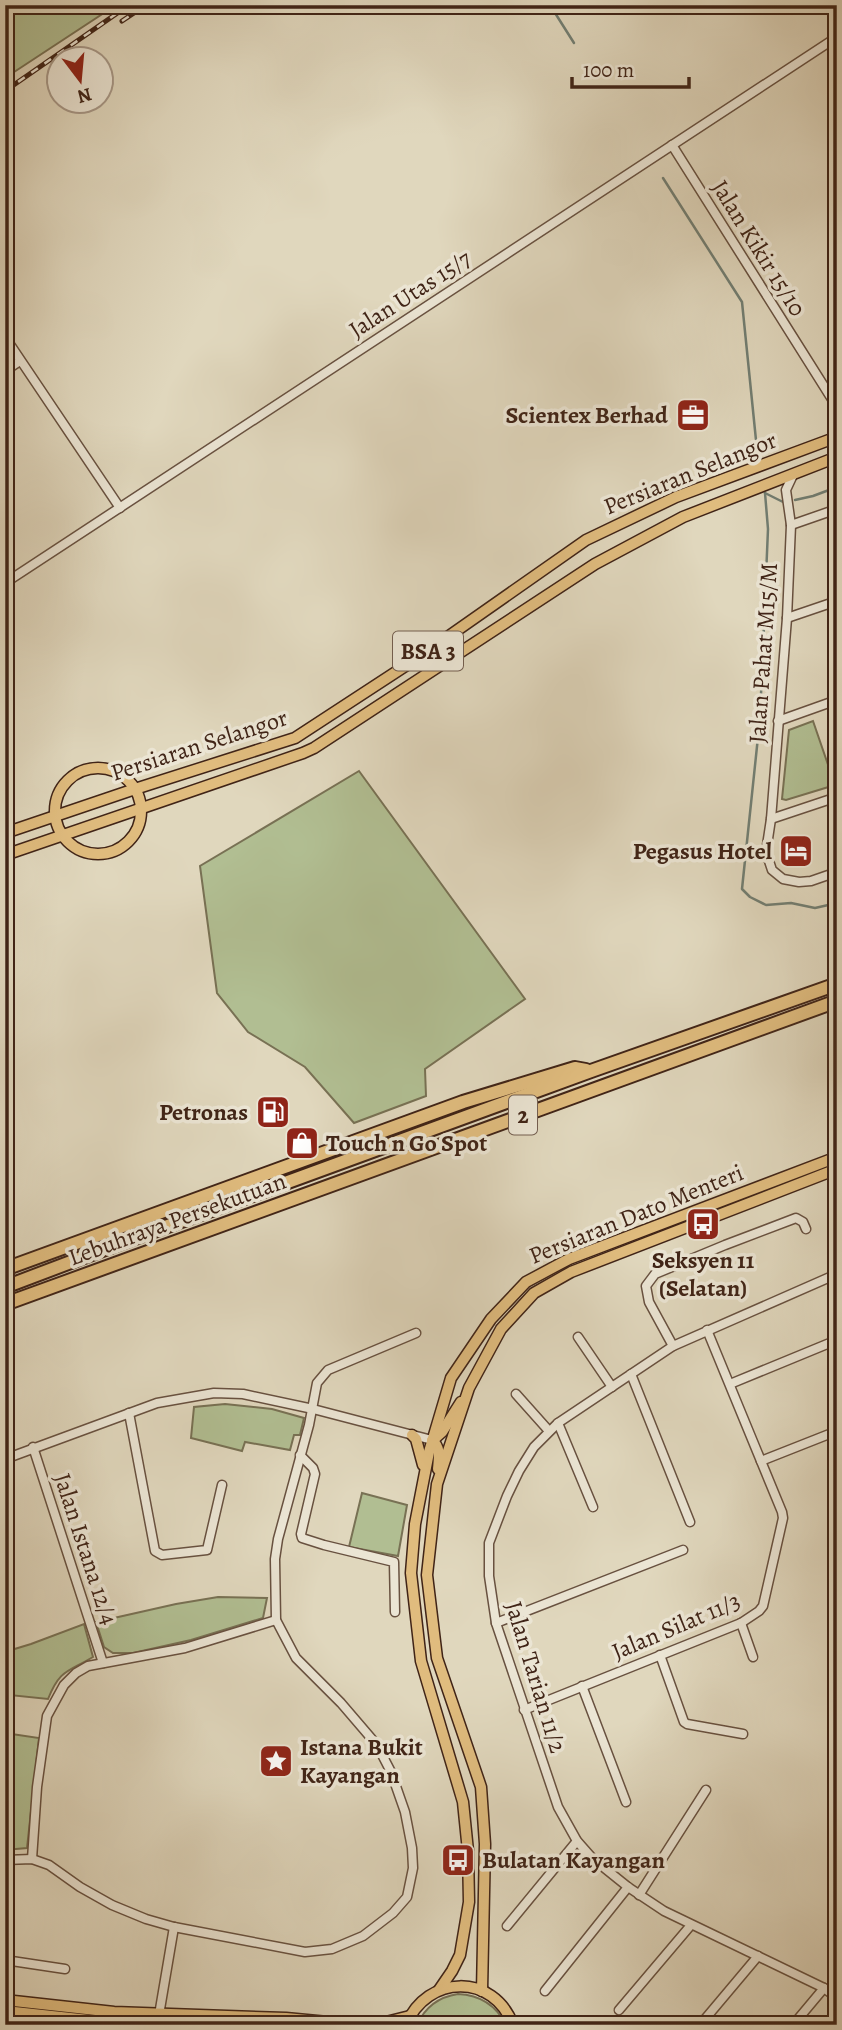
<svg xmlns="http://www.w3.org/2000/svg" width="842" height="2030" font-family="Alegreya,serif">
<rect width="100%" height="100%" fill="#e0d7bd"/>
<filter id="stains"><feTurbulence type="fractalNoise" baseFrequency=".00286" numOctaves="4"/><feColorMatrix values="0 0 0 0 .2 0 0 0 0 .09 0 0 0 0 .02 0 0 0 .5 -.17"/></filter>
<radialGradient id="worn" r=".72"><stop offset=".6" stop-color="#630" stop-opacity="0"/><stop offset="1" stop-color="#630" stop-opacity=".3"/></radialGradient>
<g fill="#b1be92" stroke="#787154" stroke-width="2">
<path d="M5,5H116L5,78Z"/>
<path d="M813,721L835,785L786,800L782,799L789,730Z"/>
<path d="M359,771L525,999L425,1069L426,1096L354,1123L305,1067L248,1032L217,993L200,866Z"/>
<path d="M225,1404L272,1409L304,1418L300,1435H294L290,1450L245,1442L242,1451L191,1438L194,1407Z"/>
<path d="M362,1493L407,1505L398,1556L349,1547Z"/>
<path d="M218,1597L267,1598L263,1618L191,1640L133,1653H113L104,1647L96,1622L176,1604Z"/>
<path d="M84,1624L93,1657C68,1672 60,1669 48,1699L9,1695L13,1686L8,1651L31,1644Z"/>
<path d="M5,1733L39,1738L27,1848L5,1850Z"/>
<path d="M458,1994C480,1995 496,2005 506,2025H417C425,2007 438,1997 458,1994Z"/>
</g>
<g fill="none" stroke-linecap="round" stroke-linejoin="round">
<g stroke="#727e72" stroke-width="2.5">
<path d="M550,5L574,43"/>
<path d="M663,178L742,302L757,450"/>
<path d="M765,493L768,529L760,718L742,889L750,897L766,905L791,903L815,908L837,903"/>
<path d="M765,493L783,502"/>
<path d="M795,500L813,496L837,487"/>
</g>
<g stroke="#685140" stroke-width="11">
<g id="minor">
<path d="M672,145L837,407"/>
<path d="M5,337L120,508"/>
<path d="M5,371L20,361"/>
<path d="M793,475L786,490L791,525L787,618L771,819L766,852L772,870L783,879L799,882L811,881L837,872"/>
<path d="M791,525L837,509"/>
<path d="M5,583L837,37"/>
<path d="M787,618L837,601"/>
<path d="M778,721L837,700"/>
<path d="M771,819L837,797"/>
<path d="M837,1274L673,1346L558,1423L534,1447L519,1471L507,1496L489,1543V1576L496,1623L558,1807L577,1841L592,1858L628,1887L664,1911L824,1988L837,1998"/>
<path d="M578,1337L612,1387"/>
<path d="M673,1346L649,1302L646,1286L655,1274L725,1245L796,1218L803,1222L806,1229"/>
<path d="M631,1374L690,1522"/>
<path d="M730,1384L837,1340"/>
<path d="M516,1394L549,1431"/>
<path d="M129,1413L155,1551L162,1555L207,1550L222,1485"/>
<path d="M558,1423L593,1507"/>
<path d="M33,1447L103,1663"/>
<path d="M300,1455L313,1468L315,1474L301,1534L302,1538L324,1545L394,1562L395,1612"/>
<path d="M5,1459L157,1403L214,1393L243,1394L313,1409L432,1440"/>
<path d="M761,1461L837,1431"/>
<path d="M496,1623L683,1550"/>
<path d="M741,1623L753,1657"/>
<path d="M660,1655L684,1722L687,1724L743,1734"/>
<path d="M582,1686L626,1802"/>
<path d="M524,1710L741,1623L759,1611L763,1606L783,1518L782,1512L707,1330"/>
<path d="M32,1859L37,1787L47,1716L64,1685L76,1673L88,1666L185,1648L276,1620"/>
<path d="M5,1860L32,1859L49,1865L80,1887L112,1905L146,1919L174,1927L305,1952L332,1949L363,1936L393,1913L407,1897L413,1868L412,1848L405,1812L391,1772L377,1745L341,1703L296,1658L276,1620L275,1559L278,1539L309,1425L317,1383L328,1370L416,1333"/>
<path d="M639,1895L706,1790"/>
<path d="M507,1926L577,1841"/>
<path d="M5,1960L65,1969"/>
<path d="M545,1991L628,1887"/>
<path d="M619,2010L691,1925"/>
<path d="M159,2015L174,1927"/>
<path d="M700,2025L758,1956"/>
<path d="M793,2025L824,1988"/>
</g>
</g>
<g stroke="#402417" stroke-width="13">
<g id="major">
<circle cx="98" cy="811" r="43"/>
<path d="M5,833L135,789L295,738L419,657L586,540L676,497L837,437"/>
<path d="M5,855L303,753L314,748L595,564L683,517L837,457"/>
<path d="M412,1435L416,1439L423,1465"/>
<path d="M432,1440C441,1448 439,1458 438,1469"/>
<path d="M433,1440L442,1432L461,1402"/>
<path d="M439,1990L452,1971L460,1955L469,1902L468,1851L463,1802L421,1661L411,1573L415,1524L429,1452L451,1378L491,1319L526,1282L569,1259L837,1157"/>
<path d="M482,1991L485,1844L481,1787L437,1658L427,1575L437,1484L469,1388L501,1329L534,1293L571,1272L837,1169"/>
<path d="M5,2000L114,2012L286,2018L359,2025L386,2022L410,2016"/>
<path d="M5,2011L135,2025"/>
<path d="M406,2025C427,1974 494,1973 513,2025"/>
</g>
</g>
<g stroke="#402417" stroke-width="16">
<g id="highway">
<path d="M5,1269L463,1102L575,1068L586,1070"/>
<path d="M5,1287L113,1246L591,1071L837,984"/>
<path d="M5,1304L837,1001"/>
</g>
</g>
<use href="#minor" stroke="#ebe5d4" stroke-width="8"/>
<use href="#major" stroke="#e0bc7e" stroke-width="10"/>
<use href="#highway" stroke="#e0bc7e" stroke-width="12"/>
<g stroke="#402417" stroke-width="5">
<g id="rail">
<path d="M122,21L146,5"/>
<path d="M5,91L129,5"/>
</g>
</g>
<use href="#rail" stroke="#ebe5d4" stroke-width="2.5" stroke-dasharray="8" stroke-linecap="butt"/>
</g>
<defs>
<g id="office-square" transform="scale(1.75)"><rect x="-9" y="-9" width="18" height="18" rx="4" fill="#8f2418" stroke="#ebe5d4"/><path d="M-6-3h4V-5.5h4V-3h4V5H-6ZM-1-4.5V-3h2v-1.5ZM-6 0V1H6V0Z" fill="#fff"/></g>
<g id="hotel-square" transform="scale(1.75)"><rect x="-9" y="-9" width="18" height="18" rx="4" fill="#8f2418" stroke="#ebe5d4"/><path d="M-6-4.5h1.5V1H6V5H4.5V3h-9V5H-6ZM-4 0a1.8 1.8 0 1 1 3.6 0ZM.5 0V-2.5h3Q6-2.5 6 0Z" fill="#fff"/></g>
<g id="fuel-square" transform="scale(1.75)"><rect x="-9" y="-9" width="18" height="18" rx="4" fill="#8f2418" stroke="#ebe5d4"/><path d="M-5.5-6h7V0h2V4h1.3V-2.5L3-4.5l.8-.8L6-3V5H2.5V1h-1V6h-7ZM-4.2-4.7v3.2H.2V-4.7Z" fill="#fff"/></g>
<g id="shop-square" transform="scale(1.75)"><rect x="-9" y="-9" width="18" height="18" rx="4" fill="#8f2418" stroke="#ebe5d4"/><path d="M-5-2.5h2.3a2.7 3.5 0 0 1 5.4 0H5L5.5 6h-11ZM-1.5-2.5h3a1.5 2.3 0 0 0-3 0Z" fill="#fff"/></g>
<g id="bus-square" transform="scale(1.75)"><rect x="-9" y="-9" width="18" height="18" rx="4" fill="#8f2418" stroke="#ebe5d4"/><path d="M-5-6H5V4H4V6H2V4H-2V6H-4V4H-5ZM-3.5-4V0h7V-4ZM-3.5 1.2v1.5H-2V1.2ZM2 1.2v1.5H3.5V1.2Z" fill="#fff"/></g>
<g id="sight-square" transform="scale(1.75)"><rect x="-9" y="-9" width="18" height="18" rx="4" fill="#8f2418" stroke="#ebe5d4"/><path d="M0-6L1.8-2.2L6-1.7L2.9 1.2L3.7 5.4L0 3.3L-3.7 5.4L-2.9 1.2L-6-1.7L-1.8-2.2Z" fill="#fff"/></g>
</defs>
<g fill-rule="evenodd">
<use href="#office-square" x="693" y="415"/>
<use href="#hotel-square" x="796" y="851"/>
<use href="#fuel-square" x="273" y="1112"/>
<use href="#shop-square" x="302" y="1143"/>
<use href="#bus-square" x="703" y="1224"/>
<use href="#sight-square" x="276" y="1761"/>
<use href="#bus-square" x="458" y="1860"/>
</g>
<g text-anchor="middle" stroke-width="7" stroke-linejoin="round" paint-order="stroke">
<g fill="#ebe5d4" stroke="#735e50" stroke-width="2">
<rect x="393" y="631.5" width="70" height="39" rx="5"/>
<rect x="509" y="1095.5" width="28" height="39" rx="5"/>
</g>
<g font-size="23" font-weight="bold" fill="#402417">
<text x="428" y="659">BSA 3</text>
<text x="523" y="1123">2</text>
</g>
<g font-size="24" fill="#402417" stroke="#ebe5d4">
<text transform="translate(759 248) rotate(58)" y="8">Jalan Kikir 15/10</text>
<text transform="translate(410 294) rotate(-33)" y="8">Jalan Utas 15/7</text>
<text transform="translate(690 473) rotate(-22)" y="8">Persiaran Selangor</text>
<text transform="translate(763 653) rotate(-86)" y="8">Jalan Pahat M15/M</text>
<text transform="translate(199 745) rotate(-18)" y="8">Persiaran Selangor</text>
<text transform="translate(636 1214) rotate(-22)" y="8">Persiaran Dato Menteri</text>
<text transform="translate(177 1219) rotate(-20)" y="8">Lebuhraya Persekutuan</text>
<text transform="translate(86 1549) rotate(72)" y="8">Jalan Istana 12/4</text>
<text transform="translate(676 1626) rotate(-23)" y="8">Jalan Silat 11/3</text>
<text transform="translate(536 1677) rotate(73)" y="8">Jalan Tarian 11/2</text>
</g>
<g font-size="24" font-weight="bold" fill="#402417" stroke="#ebe5d4" text-anchor="end">
<text x="668" y="423">Scientex Berhad</text>
<text x="772" y="859">Pegasus Hotel</text>
<text x="248" y="1120">Petronas</text>
<text x="326" y="1151" text-anchor="start">Touch n Go Spot</text>
<text x="703" y="1268" text-anchor="middle">Seksyen 11<tspan x="703" dy="28">(Selatan)</tspan></text>
<text x="300" y="1755" text-anchor="start">Istana Bukit<tspan x="300" dy="28">Kayangan</tspan></text>
<text x="482" y="1868" text-anchor="start">Bulatan Kayangan</text>
</g>
</g>
<rect width="842" height="2030" fill="none" stroke="#e0d7bd" stroke-width="28"/>
<rect x="7" y="7" width="828" height="2016" fill="none" stroke="#402417" stroke-width="3.5"/>
<rect x="14" y="14" width="814" height="2002" fill="none" stroke="#402417" stroke-width="2"/>
<g transform="translate(80 80) rotate(164)"><circle r="33" fill="#ebe5d4" stroke="#a79888" stroke-width="2"/>
<path d="M0-5L12 26L0 18L-12 26Z" fill="#8f2418"/>
<text y="-10" font-size="19" font-weight="bold" text-anchor="middle" fill="#402417">N</text>
</g>
<path d="M572 77v10h117v-10" fill="none" stroke="#402417" stroke-width="3.5"/>
<text x="583" y="77" font-size="21" fill="#402417" stroke="#ebe5d4" stroke-width="5" paint-order="stroke">100 m</text>
<rect width="100%" height="100%" filter="url(#stains)"/>
<rect width="100%" height="100%" fill="url(#worn)"/>
</svg>
